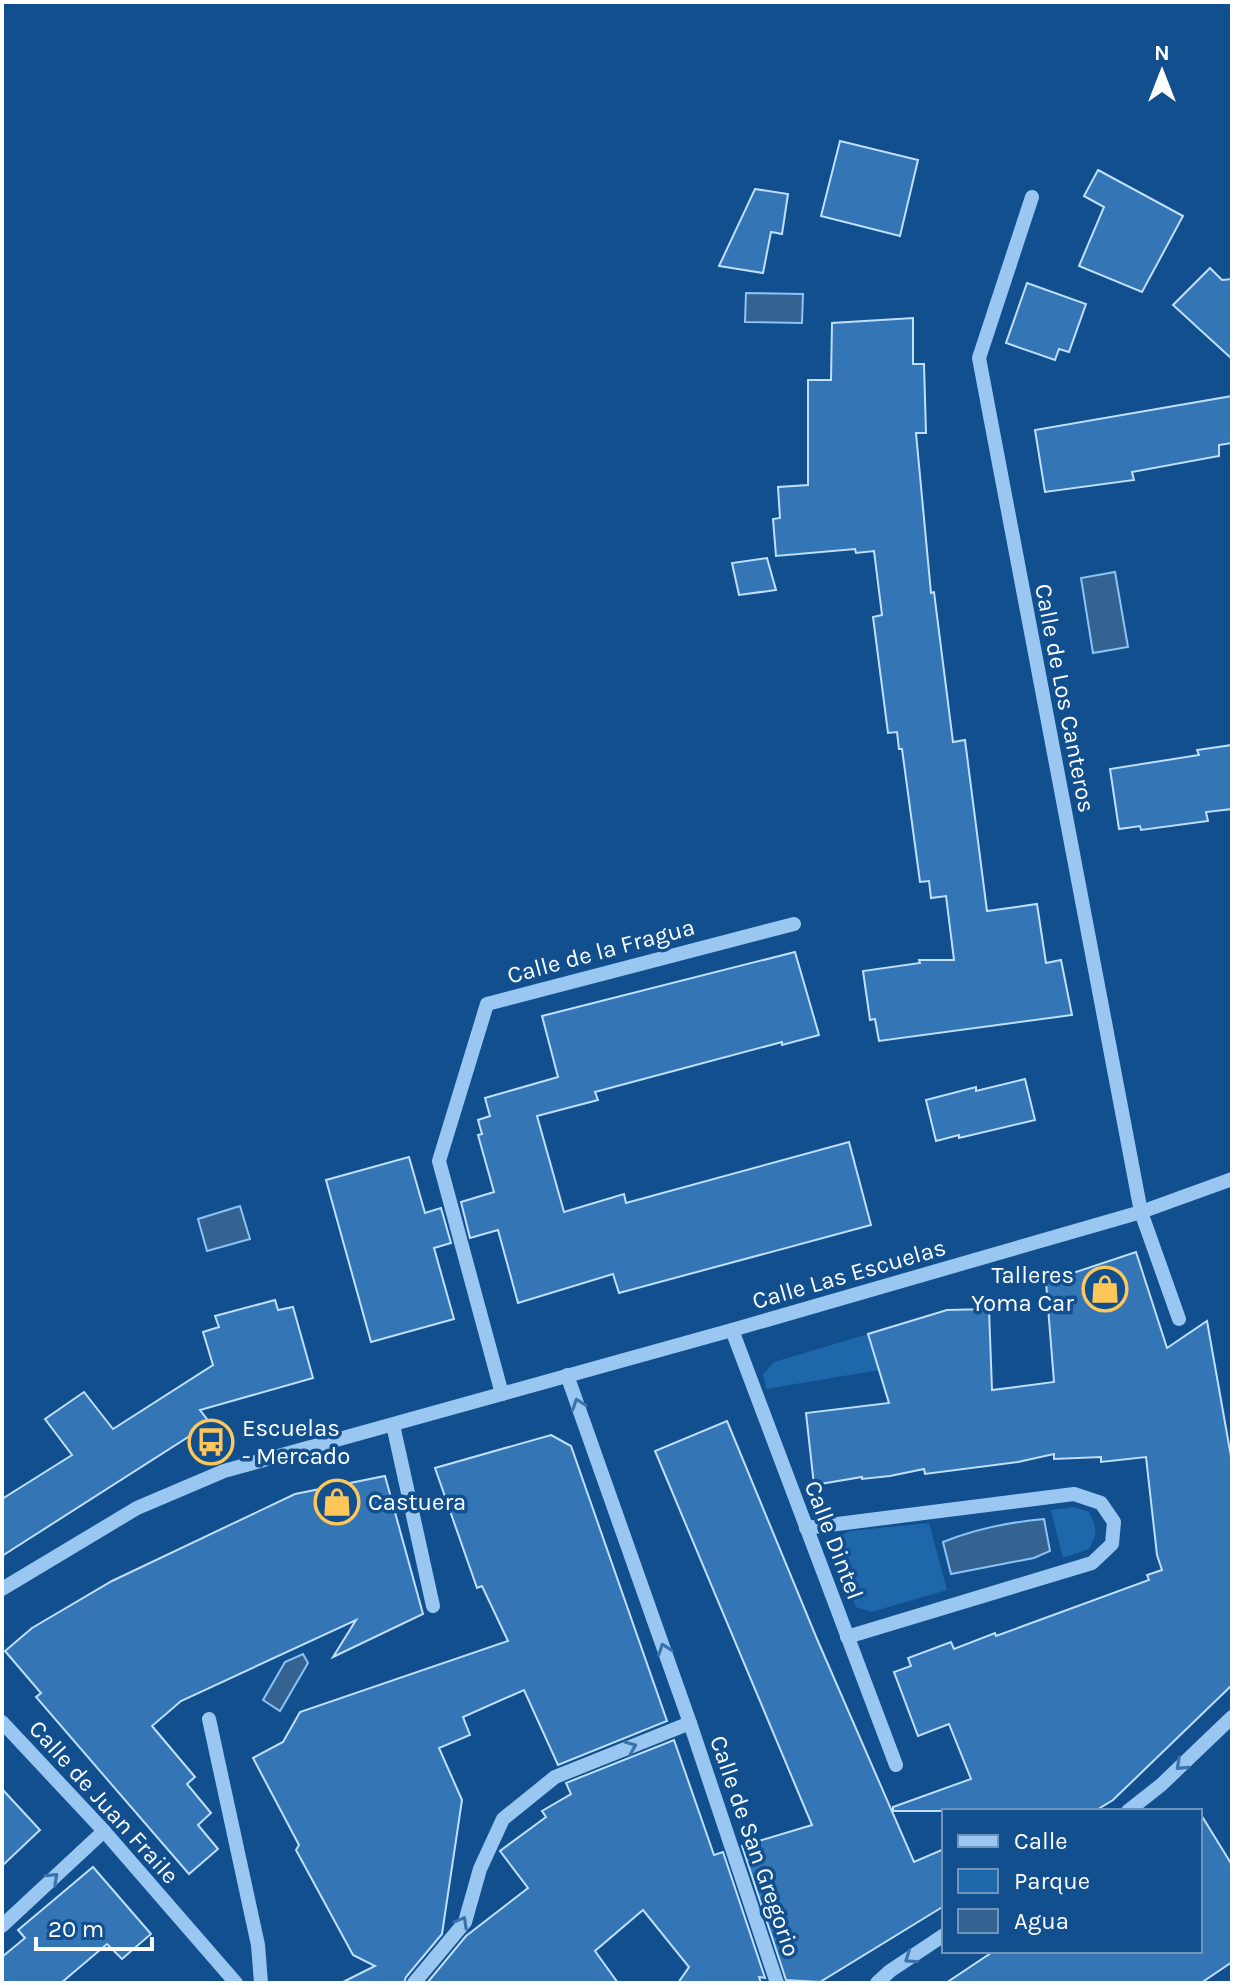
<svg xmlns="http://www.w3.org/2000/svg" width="1234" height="1985" font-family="Karla,sans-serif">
<rect width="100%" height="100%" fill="#114f8e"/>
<g fill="#1f67ab">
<path d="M868,1334L879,1370L766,1389L763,1374L774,1362Z"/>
<path d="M1074,1507L1089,1512C1097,1528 1098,1534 1089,1549L1063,1558L1051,1510Z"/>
<path d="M929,1523L947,1590L871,1612L856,1607L830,1547L837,1537L850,1531Z"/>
</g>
<g fill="#356391" stroke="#8bc3f6" stroke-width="2">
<path d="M746,293L803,294L802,323L745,322Z"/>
<path d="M1115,572L1128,647L1093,653L1081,578Z"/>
<path d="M240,1206L250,1239L207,1251L198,1219Z"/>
<path d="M1044,1519L1050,1551L1034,1558L951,1574L943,1542C975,1529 1011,1522 1044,1519Z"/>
<path d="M303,1654L308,1663L280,1711L263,1700L285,1662Z"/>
</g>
<g fill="#3476b5" stroke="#c0dffd" stroke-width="2">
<path d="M840,141L918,160L900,236L821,216Z"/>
<path d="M1098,170L1183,216L1142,292L1079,266L1104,207L1084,196Z"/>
<path d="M755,189L788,194L782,234L771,232L763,273L719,266Z"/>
<path d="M1210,268L1222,280L1232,279V359L1173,305Z"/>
<path d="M1027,283L1086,304L1069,352L1059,349L1055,360L1006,343Z"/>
<path d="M913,318V364H924L926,433H916L931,593L934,592L953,742L965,740L987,911L1037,904L1046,963L1061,960L1072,1015L879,1041L875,1019L870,1020L863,971L920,963L919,960H954L946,896L931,898L929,881L920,882L902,749H899L897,732L888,733L873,617L882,615L874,551L856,553L855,549L776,556L773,519L780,518L778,487L808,485V380H831L832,323Z"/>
<path d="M1232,396V443L1219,445V456L1132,472L1134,480L1045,492L1035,430Z"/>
<path d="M767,558L776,590L739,595L732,563Z"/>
<path d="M1232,745V809L1206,812L1208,821L1141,830L1140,826L1119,829L1110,769L1199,755L1197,750Z"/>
<path d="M795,952L819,1035L782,1045V1042L595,1092L598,1100L537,1116L564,1212L624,1194L626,1203L849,1142L871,1225L619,1293L613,1274L518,1303L498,1230L470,1238L461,1202L494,1192L478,1135L482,1134L478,1120L490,1116L485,1098L558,1077L542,1016Z"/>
<path d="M1025,1079L1035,1120L959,1138V1135L936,1141L926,1100L976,1087V1091Z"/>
<path d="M409,1157L425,1213L441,1208L451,1243L434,1248L454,1319L371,1342L326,1180Z"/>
<path d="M1136,1252L1167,1348L1207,1321L1232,1462V1685L1113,1800L1095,1811H893V1807L971,1779L949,1724L918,1736L894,1672L911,1666L908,1658L951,1642L954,1649L995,1633L996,1636L1149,1580L1147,1575L1162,1570L1157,1555L1146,1457L1101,1462V1457L1054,1459V1454L1018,1462L925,1474L924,1469L890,1476L862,1479V1477L814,1485L806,1413L889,1403L868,1334L947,1310L989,1309L992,1390L1054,1382L1046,1282Z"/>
<path d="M275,1300L278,1310L293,1307L313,1378L200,1410L210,1423L2,1556V1499L72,1455L45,1419L84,1392L113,1429L213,1365L203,1332L219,1327L215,1316Z"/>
<path d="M727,1421L817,1639L914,1862L944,1849V1906L820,1982L786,1980L742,1846L812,1825L655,1451Z"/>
<path d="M551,1435L571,1446L667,1721L558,1765L524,1690L463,1717L470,1735L439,1748L462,1800L442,1934L406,1977L404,1983H341L375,1966L353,1955L296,1850L299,1845L253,1758L283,1742L300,1712L508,1641L482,1586L477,1588L435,1468Z"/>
<path d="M385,1476L423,1614L333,1657L356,1620L181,1701L152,1726L195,1777L187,1784L211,1813L198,1825L218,1849L189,1874L36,1697L41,1693L5,1651L32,1628L112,1581L295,1494Z"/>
<path d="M674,1740L714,1855L723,1852L765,1978L759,1977L761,1983H678L689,1967L643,1910L595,1951L618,1983H427L466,1936L528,1888L500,1851L546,1817L542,1811L571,1794L566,1783Z"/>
<path d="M2,1789L40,1830L2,1866Z"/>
<path d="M1200,1813L1232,1865V1962L1201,1983H946L994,1951H1200Z"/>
<path d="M93,1867L151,1934L122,1959L107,1944L61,1983H2V1957L25,1938L18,1930Z"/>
</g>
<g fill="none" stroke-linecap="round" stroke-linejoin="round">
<g stroke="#99c7f2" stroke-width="14">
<path d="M1032,197L979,358L1141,1212L1179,1319"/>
<path d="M732,1330L896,1765"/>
<path d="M567,1375L690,1723L777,1983"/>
<path d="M502,1394L439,1161L487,1004L794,924"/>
<path d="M393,1425L433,1606"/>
<path d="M806,1528L1074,1494L1101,1503L1114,1522L1112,1544L1092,1563L847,1637"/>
<path d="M2,1589L137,1508L224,1471L732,1330L1141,1212L1232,1179"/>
<path d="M209,1719L258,1945L261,1983"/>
<path d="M2,1722L104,1831L236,1983"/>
<path d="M1128,1811L1161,1785L1232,1717"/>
<path d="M2,1926L104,1831"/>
<path d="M414,1983L465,1922L480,1869L503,1819L555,1777L690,1723"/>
<path d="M877,1983L890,1971L944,1935"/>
</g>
</g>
<defs><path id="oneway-chevron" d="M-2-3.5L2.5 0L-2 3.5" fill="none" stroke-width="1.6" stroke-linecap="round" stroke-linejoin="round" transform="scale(2)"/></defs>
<g stroke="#3a73ac">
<use href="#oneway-chevron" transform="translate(578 1404) rotate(-109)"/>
<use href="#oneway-chevron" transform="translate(664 1649) rotate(-109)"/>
<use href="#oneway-chevron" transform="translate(631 1747) rotate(-22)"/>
<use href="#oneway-chevron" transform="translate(1181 1765) rotate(137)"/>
<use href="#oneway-chevron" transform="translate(53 1878) rotate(-43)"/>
<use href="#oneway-chevron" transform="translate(462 1922) rotate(-61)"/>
<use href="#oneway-chevron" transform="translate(910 1958) rotate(146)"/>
</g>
<defs>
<g id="shop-ring" transform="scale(2.3)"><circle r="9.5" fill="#114f8e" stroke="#ffc65a" stroke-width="1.5"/><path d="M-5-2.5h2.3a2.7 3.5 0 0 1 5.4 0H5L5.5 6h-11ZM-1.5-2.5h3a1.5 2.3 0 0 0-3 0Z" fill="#ffc65a"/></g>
<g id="bus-ring" transform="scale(2.3)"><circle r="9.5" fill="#114f8e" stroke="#ffc65a" stroke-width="1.5"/><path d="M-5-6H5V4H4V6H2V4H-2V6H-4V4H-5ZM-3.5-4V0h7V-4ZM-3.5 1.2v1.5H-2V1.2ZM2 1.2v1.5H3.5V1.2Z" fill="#ffc65a"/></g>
</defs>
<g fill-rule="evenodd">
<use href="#shop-ring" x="1105" y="1289"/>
<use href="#bus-ring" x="211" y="1442"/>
<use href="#shop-ring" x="337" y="1502"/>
</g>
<g text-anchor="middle" stroke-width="7" stroke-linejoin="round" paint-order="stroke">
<g font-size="24" fill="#fff" stroke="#114f8e">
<text transform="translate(1065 698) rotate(79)" y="8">Calle de Los Canteros</text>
<text transform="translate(601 951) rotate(-15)" y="8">Calle de la Fragua</text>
<text transform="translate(849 1274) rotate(-16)" y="8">Calle Las Escuelas</text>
<text transform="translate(834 1540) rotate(69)" y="8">Calle Dintel</text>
<text transform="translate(104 1802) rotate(48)" y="8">Calle de Juan Fraile</text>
<text transform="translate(755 1846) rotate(71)" y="8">Calle de San Gregorio</text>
</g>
<g font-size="24" fill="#fff" stroke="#114f8e" text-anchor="start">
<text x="1074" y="1283" text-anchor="end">Talleres<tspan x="1074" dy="28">Yoma Car</tspan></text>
<text x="242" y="1436">Escuelas<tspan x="242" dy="28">- Mercado</tspan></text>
<text x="368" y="1510">Castuera</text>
</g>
</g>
<rect width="1234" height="1985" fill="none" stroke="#ffffff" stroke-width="8"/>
<rect x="942" y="1809" width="260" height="144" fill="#114f8e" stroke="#7095bb" stroke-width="2"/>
<rect x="958" y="1835" width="40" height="12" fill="#99c7f2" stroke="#7095bb" stroke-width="2"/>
<text x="1014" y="1849" font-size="24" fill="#ffffff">Calle</text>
<rect x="958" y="1869" width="40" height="24" fill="#1f67ab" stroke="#7095bb" stroke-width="2"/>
<text x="1014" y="1889" font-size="24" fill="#ffffff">Parque</text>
<rect x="958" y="1909" width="40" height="24" fill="#356391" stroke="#7095bb" stroke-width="2"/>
<text x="1014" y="1929" font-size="24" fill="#ffffff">Agua</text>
<g transform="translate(1162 72)" stroke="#114f8e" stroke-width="6" paint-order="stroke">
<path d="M0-6L14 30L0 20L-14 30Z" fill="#ffffff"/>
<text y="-12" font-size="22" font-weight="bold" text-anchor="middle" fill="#ffffff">N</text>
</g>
<path d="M36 1937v12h116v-12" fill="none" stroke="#ffffff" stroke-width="4"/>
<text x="48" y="1937" font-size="24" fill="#ffffff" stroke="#114f8e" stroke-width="6" paint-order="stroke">20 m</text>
</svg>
